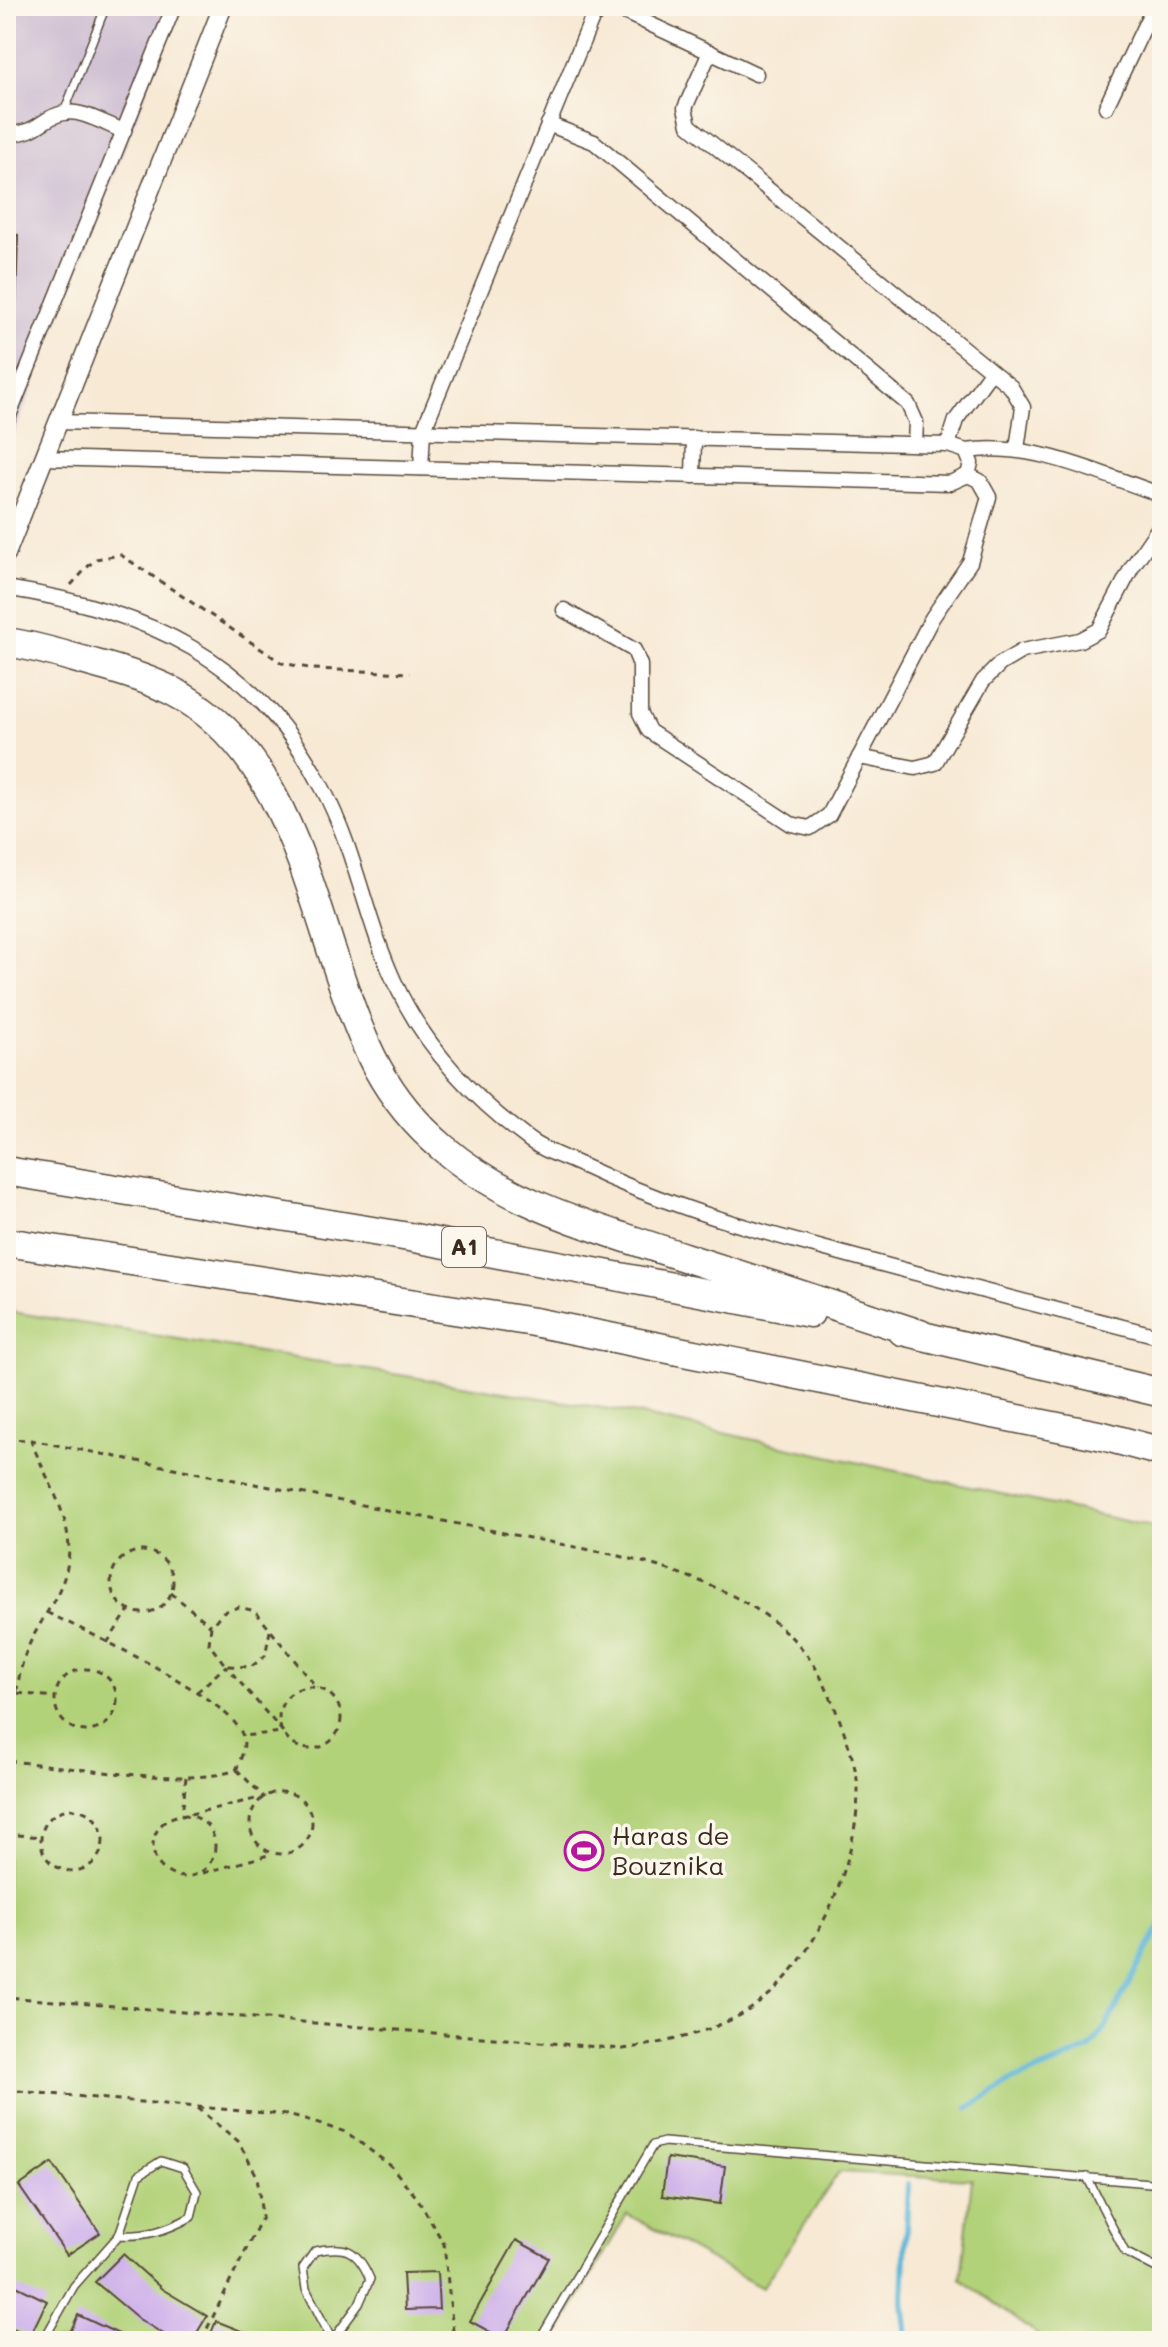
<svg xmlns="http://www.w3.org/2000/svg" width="1168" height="2347" font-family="Mali,sans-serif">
<rect width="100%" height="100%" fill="#fbf7ec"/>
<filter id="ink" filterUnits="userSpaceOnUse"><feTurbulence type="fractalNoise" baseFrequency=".0125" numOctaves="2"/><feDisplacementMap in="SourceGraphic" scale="16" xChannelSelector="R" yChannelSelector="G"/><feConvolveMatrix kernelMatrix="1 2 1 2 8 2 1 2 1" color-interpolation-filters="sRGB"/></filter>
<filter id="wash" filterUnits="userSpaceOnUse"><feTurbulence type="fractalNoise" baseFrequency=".006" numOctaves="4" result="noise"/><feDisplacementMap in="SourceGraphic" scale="32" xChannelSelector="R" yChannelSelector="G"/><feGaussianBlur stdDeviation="1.8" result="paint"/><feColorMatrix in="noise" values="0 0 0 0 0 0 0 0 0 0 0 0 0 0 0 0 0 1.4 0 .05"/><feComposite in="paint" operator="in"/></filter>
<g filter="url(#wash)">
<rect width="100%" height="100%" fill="#f7e9d4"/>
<path fill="#cebed2" d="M6,6H179L6,456Z"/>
<path fill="#b2d279" stroke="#767e4c" stroke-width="2" d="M6,1311L627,1412L1162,1529V2341H1046L961,2279L972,2179L839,2172L762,2288L627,2214L554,2341H6Z"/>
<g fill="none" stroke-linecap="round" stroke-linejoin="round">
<g stroke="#58b4d6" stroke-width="6">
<path d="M969,2108L1010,2082L1089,2049L1105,2028L1162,1922"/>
<path d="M907,2341L903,2300L908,2184"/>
</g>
</g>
<g id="blocks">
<g fill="#cbabea">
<path d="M6,234L18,235L16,303H6Z"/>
<path d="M667,2158L725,2166L720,2204L662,2196Z"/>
<path d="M52,2163L100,2233L67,2255L19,2186Z"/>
<path d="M516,2240L549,2258L503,2339L470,2321Z"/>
<path d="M123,2254L162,2289L207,2316L192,2341H175L139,2319L95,2282Z"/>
<path d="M437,2272L439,2309L405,2310L403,2273Z"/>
<path d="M6,2281L47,2301L30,2336L6,2325Z"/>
<path d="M78,2315L123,2336L120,2341H66Z"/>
<path d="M216,2321L267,2341H208Z"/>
</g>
</g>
</g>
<g filter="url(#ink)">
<use href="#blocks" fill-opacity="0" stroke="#574739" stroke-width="2"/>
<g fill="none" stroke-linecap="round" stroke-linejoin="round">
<g stroke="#574739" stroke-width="10">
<g id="service">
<path d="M64,112L106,6"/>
<path d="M1087,2177L1125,2252L1162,2271"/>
<path d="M43,2341L74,2286L119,2235L139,2175L161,2161L183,2168L197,2192L191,2217C167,2230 146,2237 119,2235"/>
<path d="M332,2341L359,2304L370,2279C357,2249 346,2245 315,2251L303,2268L306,2289L332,2340"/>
<path d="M539,2341L653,2145L664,2142L1162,2184"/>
</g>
</g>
<g stroke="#574739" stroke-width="17">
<g id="minor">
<path d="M710,52L685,108L689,125L1011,387L1023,407L1017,449"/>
<path d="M1106,107L1154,6"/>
<path d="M548,124L594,142L908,404L916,422L915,444"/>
<path d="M6,134C40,134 41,117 64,113C81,109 107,125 124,131"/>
<path d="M6,423L174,6"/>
<path d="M948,445L956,420L991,372"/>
<path d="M966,451C1033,441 1099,474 1162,495"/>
<path d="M43,458L950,483L968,475L971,463L966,451L948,445L58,422"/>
<path d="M421,468L423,431L593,16L609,7L622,11L756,74"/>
<path d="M693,476L694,438"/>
<path d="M6,588C145,610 256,658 323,789C355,849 366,921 395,983C424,1046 473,1098 528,1139C543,1151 564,1157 581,1165C656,1201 731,1224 811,1245C928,1277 1045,1307 1162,1337"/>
<path d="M564,610L634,650L640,665V713L649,731L791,824L810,828L829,815L932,618L970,562L989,497L980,481L968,475"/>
<path d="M859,757L915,768L935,763L983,681L1000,664L1022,651L1080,640L1099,630L1132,567L1162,523"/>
</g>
</g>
<g stroke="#574739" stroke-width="21">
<path id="tertiary" d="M6,554L223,6"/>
</g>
<g stroke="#574739" stroke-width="31">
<g id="motorway">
<path d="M6,642C37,646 66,656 96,664C122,671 148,679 172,691C276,744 304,869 338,970C362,1043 383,1097 443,1148C509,1205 603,1230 684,1257C763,1282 841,1308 920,1334"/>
<path d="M6,1171L409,1237L810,1313"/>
<path d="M6,1242L534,1322L1103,1436L1162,1452"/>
<path d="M902,1331L1162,1393"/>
</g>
</g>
<g stroke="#574739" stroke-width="3" stroke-dasharray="6 6" stroke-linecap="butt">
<path d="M71,585L95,559L121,555L282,663L314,669L410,673"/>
<path d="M6,1439L31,1440L616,1555C686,1573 766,1598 810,1659C828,1684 857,1758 858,1789C858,1865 812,1974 744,2013C706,2034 665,2043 623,2049L6,1997"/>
<circle cx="142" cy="1582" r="31"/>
<path d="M171,1593L211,1626"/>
<path d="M270,1631L265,1656L251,1667L226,1666L209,1644L211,1626L223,1612L239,1607L255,1611L317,1688"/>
<path d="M107,1643L129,1610"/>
<circle cx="86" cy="1700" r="31"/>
<circle cx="310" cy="1718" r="31"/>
<path d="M6,1692L54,1697"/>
<path d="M197,1692L226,1666L283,1732L243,1736"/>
<path d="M9,1761C65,1766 188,1788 236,1770C241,1759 247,1745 242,1734C227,1696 89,1633 48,1613"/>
<path d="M6,1775C14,1735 12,1695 25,1655C36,1623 64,1595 68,1561C74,1518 45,1479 31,1440"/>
<path d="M186,1777L182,1816L264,1797L237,1770"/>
<circle cx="281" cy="1823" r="31"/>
<circle cx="72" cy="1840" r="31"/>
<circle cx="184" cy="1846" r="31"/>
<path d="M6,1834L41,1837"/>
<path d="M203,1873L272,1854"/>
<path d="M6,2090L288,2115L346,2132L391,2166L418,2199L444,2244L454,2341"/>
<path d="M197,2108L238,2141L257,2176L262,2217L201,2341"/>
</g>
<use href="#service" stroke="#fff" stroke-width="7"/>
<use href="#minor" stroke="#fff" stroke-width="14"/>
<use href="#tertiary" stroke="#fff" stroke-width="18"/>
<use href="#motorway" stroke="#fff" stroke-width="28"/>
</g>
</g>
<defs>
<g id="stadium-ring" transform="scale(2)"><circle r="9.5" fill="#fbf7ec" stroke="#b5179e" stroke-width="1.5"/><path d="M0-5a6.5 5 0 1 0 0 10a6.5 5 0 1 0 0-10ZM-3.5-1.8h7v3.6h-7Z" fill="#b5179e"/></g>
</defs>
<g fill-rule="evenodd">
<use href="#stadium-ring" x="584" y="1851"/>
</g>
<g text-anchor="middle" stroke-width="7" stroke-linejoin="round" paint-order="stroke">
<rect fill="#fbf7ec" stroke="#75685c" stroke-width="2" x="442" y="1227" width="44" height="40" rx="6"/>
<g font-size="24" font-weight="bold" fill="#3b2a1e">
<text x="464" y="1255">A1</text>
</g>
<g font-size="26" fill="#3b2a1e" stroke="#fbf7ec" text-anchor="start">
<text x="612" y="1845">Haras de<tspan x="612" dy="30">Bouznika</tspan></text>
</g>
</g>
<rect width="1168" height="2347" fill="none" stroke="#fbf7ec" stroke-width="32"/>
</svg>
